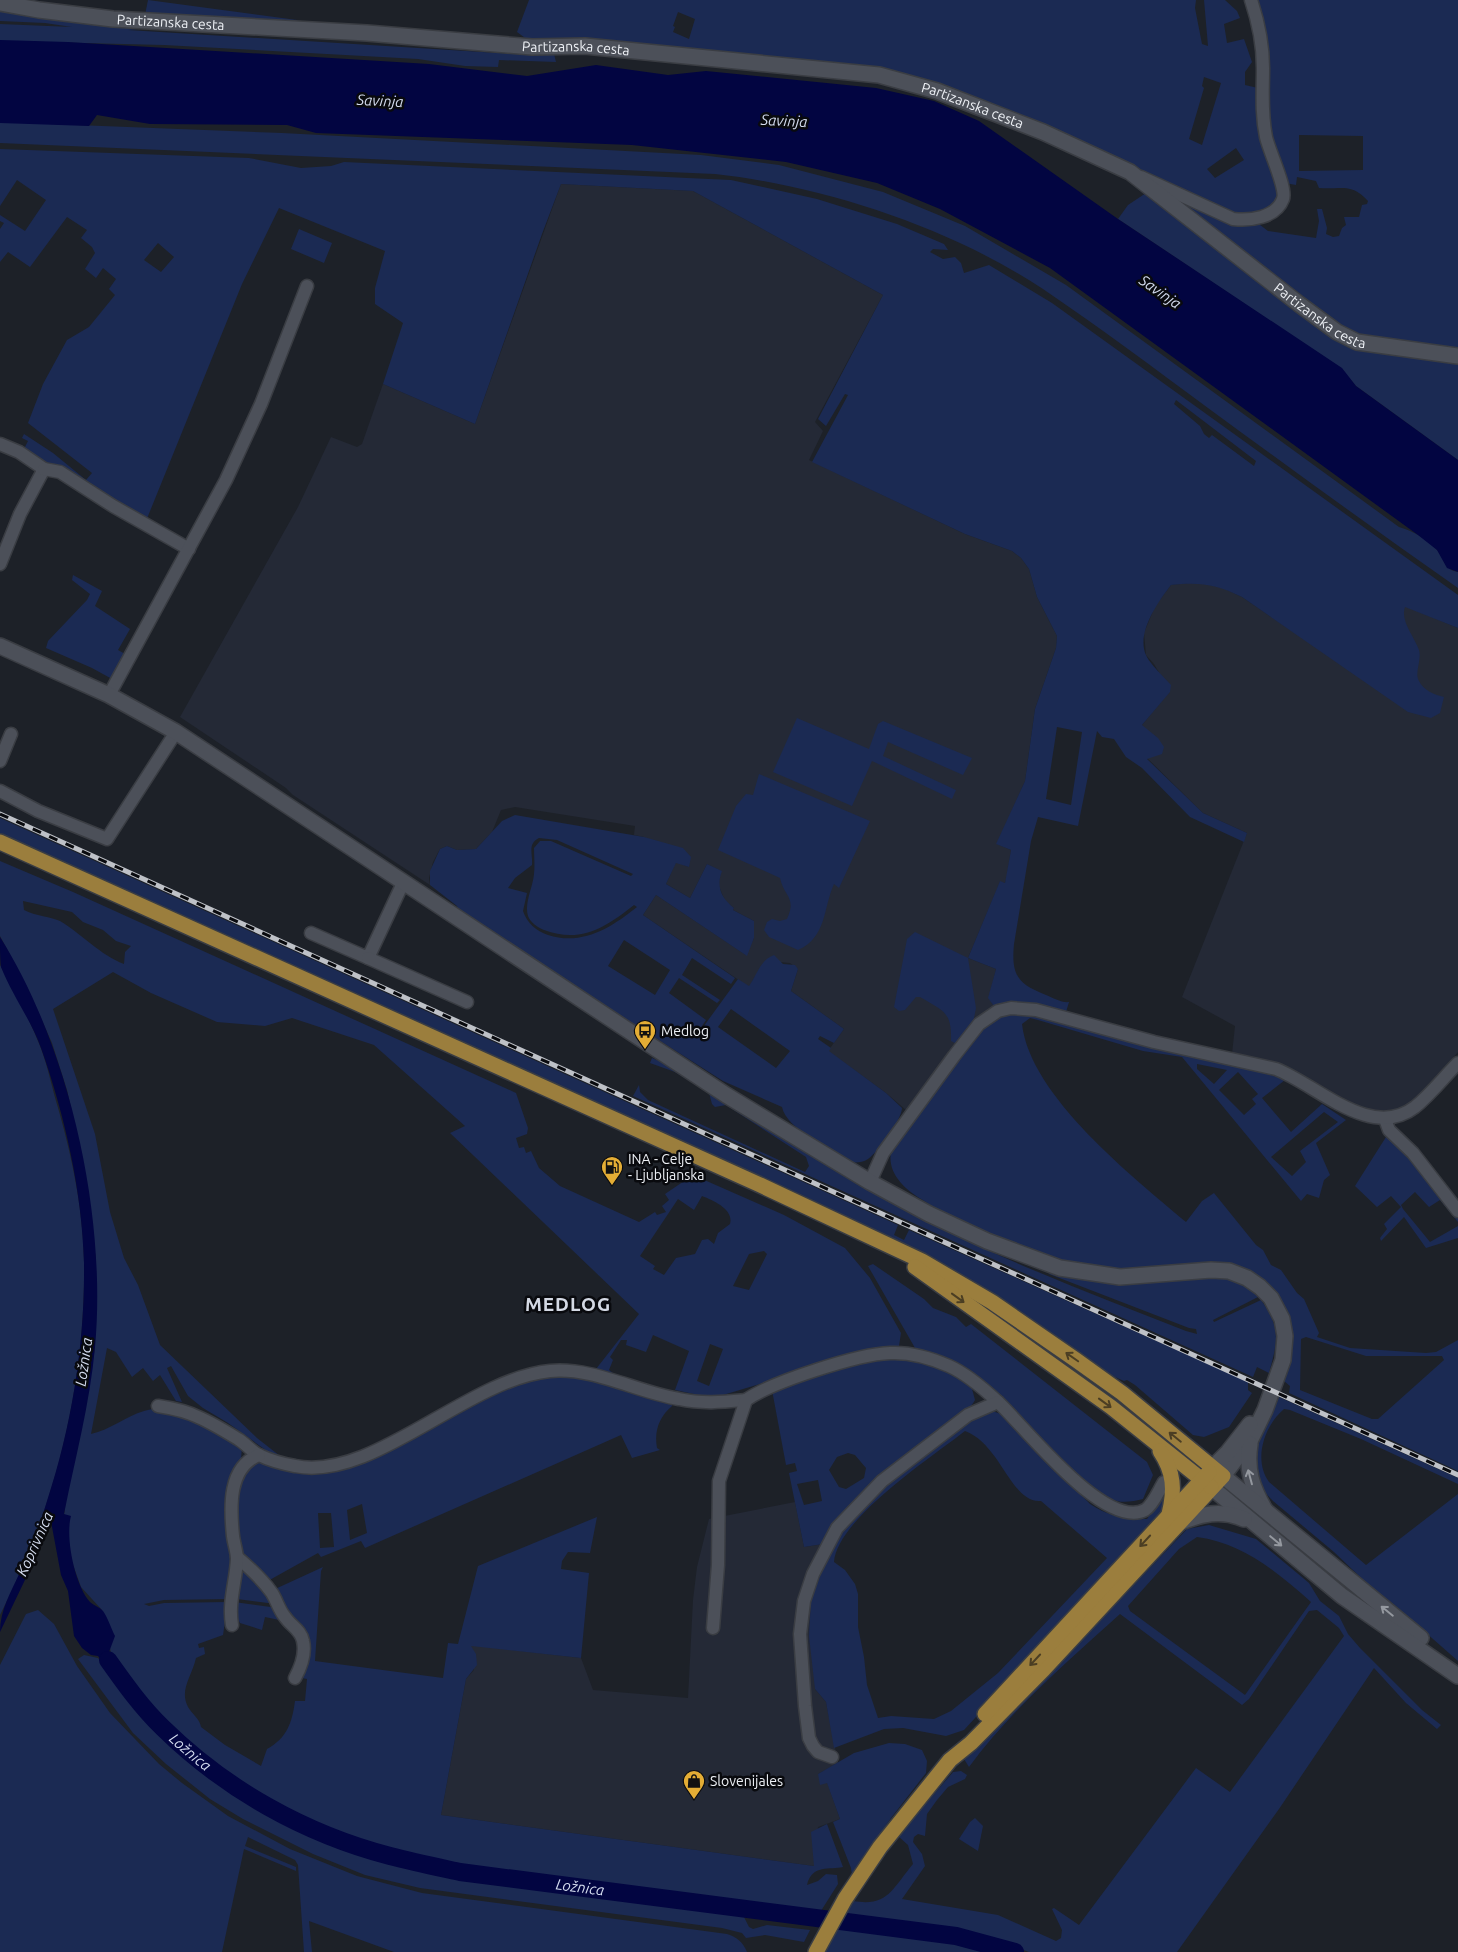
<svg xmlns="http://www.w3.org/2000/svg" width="1458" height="1952" font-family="Ubuntu,sans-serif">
<rect width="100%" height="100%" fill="#1d2128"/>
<g fill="#242936">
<path d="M561,184L693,191L883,295L815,422L823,431L809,460L965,534L1012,551L1021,558L1029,569L1037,597L1057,636L1056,648L1035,709L1025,781L997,844L1011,850L1007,876L1005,883L1000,882L968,958L996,969L989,998L996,1009L948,1055L906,1110L886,1093L828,1051L844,1029L791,991L798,969L790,963L780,962L758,972L749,987L643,915L656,895L746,955L754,938V921L733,910L734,908L725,901L718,884L721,871L707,864L690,898L666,884L676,862L689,867L644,837L634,835L635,826L515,807L501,810L492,832L476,849L457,850L447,846L440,849L433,862L429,878L430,885L293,795L286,788L180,717L298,507L331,437L357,447L362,444L383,384L475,424Z"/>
<path d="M1196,582L1223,588L1242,597L1289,629L1405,606L1458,628V1052L1417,1100L1402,1110L1382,1113L1349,1107L1232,1054L1235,1026L1182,997L1247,833L1203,813L1147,758L1142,725L1170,691L1154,664L1146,655L1144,633L1155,606L1171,585Z"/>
<path d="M795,1502L804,1547L823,1544L833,1549L817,1583L815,1689L826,1702L838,1763L818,1774L827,1782L840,1819L818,1827L814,1866L441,1815L466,1679L474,1670L470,1645L581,1658L593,1690L688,1698L693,1600L697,1567L709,1519Z"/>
</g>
<g fill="#1b2a53" fill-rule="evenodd">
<path d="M148,0L297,20V24L145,15Z"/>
<path d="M529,0H1196L1195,8L1202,44L1208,46L1204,0H1225L1237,11L1240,18L1224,24L1227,43L1244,39L1252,62L1245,72V85L1258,88L1279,197L1274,206L1251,218L1268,231L1316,238L1319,221L1317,209H1322L1327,228L1326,234L1333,237L1339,236L1342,228L1346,225L1344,217H1359L1362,205L1367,204L1368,201C1351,182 1341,190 1319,188L1316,181L1297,177L1296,185L1285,183L1272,152L1254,0H1458V352L1356,338L1215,235L1047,128L999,107L938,87L532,43L517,32ZM678,12L695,19L689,39L673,32L675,27L673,26ZM1204,77L1221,83L1202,145L1189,139L1204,88L1202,86ZM1299,135L1363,136V170L1299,171ZM1236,148L1244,160L1215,178L1207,169Z"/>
<path d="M0,7L456,47L149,28L128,30L531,55L554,54L556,62L499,60L498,67L465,66L418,59L164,45L0,41V24L72,27L45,23L0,21Z"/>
<path d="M0,122L282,133L701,155L779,165L883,192L965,226L1066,285L1399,527C1413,531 1428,539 1437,550C1445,559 1444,570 1458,572V588C1374,529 1291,469 1208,408C1154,368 1099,327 1043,289C951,228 824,186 715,174L0,143Z"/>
<path d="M0,149L249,158L301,168L331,166L344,162L731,180L817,199L897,224L944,244L948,250L933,249L930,252L943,259L955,257L961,263L964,273L989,265L1052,303L1458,595V628L1405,607C1400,621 1414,636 1419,650C1422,660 1414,673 1419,681C1423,690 1435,695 1444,697L1440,713L1431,718L1408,712L1242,597C1215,584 1200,582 1171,585C1158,602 1136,633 1146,655C1149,663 1165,678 1171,685L1170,692L1142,725L1158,738L1164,747L1162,754L1147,759L1203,813L1247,833L1244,842L1190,817L1142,768L1126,757L1114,739L1102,737L1097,731L1078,826L1038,817L1031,841L1014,944C1011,976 1018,984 1046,995C1053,998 1062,1003 1069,1002L1066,1012L1044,1006L996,1009L988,998L996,969L968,958L976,1008L973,1023L957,1044L951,1041C952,1011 943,1011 920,997H916L905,1010L899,1011L894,1007L907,939L915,932L968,958L1000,881L1005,883L1011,850L996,844L1025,781L1035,709L1056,648L1057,636L1037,597L1029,569L1021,558L1012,551L965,534L812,462L848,395L845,394L826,426L818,419L883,295L693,191L561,184L542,234L475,424L383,384L403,323L375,304V288L385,251L279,208L242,284L146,521L24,449L28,441L22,438L24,434L53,453L86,480L92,473L28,423L43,384L67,340L89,327L115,295L109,289L116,279L103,268L96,278L85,269L95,253L92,247L81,238L87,230L67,217L30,267L8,252L0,262V229L4,223L0,221V215L25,231L46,200L17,180L0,206ZM158,243L174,257L161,272L144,260ZM1176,400L1256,461L1254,466L1212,435L1209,438L1204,434L1200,426L1174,404ZM1057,727L1082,732L1071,805L1046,799Z"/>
<path d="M1149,191L1334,335L1458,359V460L1356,386L1341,368L1118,219L1128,205Z"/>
<path d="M299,229L332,243L324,263L291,249Z"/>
<path d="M73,575L102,591L95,606L130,629L118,650L125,654L112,679L92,668L46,648L48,641L87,600L90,594L72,580Z"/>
<path d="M797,718L869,749L878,724L883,721L972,758L963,775L888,742L883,756L956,790L952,799L872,761L852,806L773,772Z"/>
<path d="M759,774L870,821L839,888L834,884C823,908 827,937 798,950L769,937L764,930L767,922L772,919L780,921L787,919C797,897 784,897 780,878L718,850L736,806L746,794L753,795Z"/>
<path d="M515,815L644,837L683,848L691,857L689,867L676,863L666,884L690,898L707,864L722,871C716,886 721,898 734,908L733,910L754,921V938L747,956L656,895L643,915L735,978L731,984L692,958L682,975L720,1000L717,1003L679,978L669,993L706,1020L700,1029L701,1030L738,979L749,986C757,975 760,960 774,955L783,964L795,965L798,969L791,991L844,1029L834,1043L820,1036L818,1039L831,1048L829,1051L886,1093L902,1108C902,1119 878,1152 868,1159C862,1163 855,1163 849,1162C831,1151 786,1128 782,1107L723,1081L459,913L457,906L430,885V871L440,849L447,846L457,850L476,849L502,821ZM539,838L557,840L633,874L631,876L551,841H540L534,848C534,856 535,865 534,874C533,887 524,903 528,916C530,922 538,928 544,930C581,944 606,927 634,905L637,907C611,928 582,946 548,935C536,931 527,923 523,911L527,893L508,888L515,878L532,865C533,854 527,844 539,838ZM624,940L670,970L655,995L608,966ZM731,1009L790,1051L776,1068L718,1027Z"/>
<path d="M0,818L898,1225L894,1235L904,1240L909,1230L1248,1382V1390L1252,1393L1229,1427L1204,1437L1193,1435L1135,1385L1127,1380L1124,1381L1108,1374L984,1288L911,1249L812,1200L0,834Z"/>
<path d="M0,861L73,892L516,1093L528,1128L527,1134L516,1138L519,1148L524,1147L526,1153L531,1151L539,1168L560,1186L639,1222L655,1212L657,1215L666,1212L662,1206L669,1200L665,1194L693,1175L784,1215L845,1248L870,1278L901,1333L899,1346L806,1370L713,1398L675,1390L689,1351L653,1335L646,1352L626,1345L627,1340H621L610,1357L613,1360L609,1370L613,1373L611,1376L596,1369L639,1314L450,1133L465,1126L374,1045L292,1018L265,1026L217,1022L151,993L113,972L53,1009L95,1134L110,1212L124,1258L138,1285L160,1345L257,1438L280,1456L267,1451L228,1423L203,1408L188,1396L171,1366L167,1368L182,1402L176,1401L160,1375L153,1381L143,1368L132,1377L116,1352L107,1348L91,1434C110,1430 126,1416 144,1411C179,1400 214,1430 242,1447L229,1599L164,1600L144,1604L149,1606L164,1603L228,1602L223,1635L198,1644L199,1648L204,1647L205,1654L196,1658C192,1676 179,1690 188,1707C192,1714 200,1719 201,1727L225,1745L261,1766L267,1749C287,1738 292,1723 295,1701H305L307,1679L302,1678L306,1653L273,1590L323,1567L321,1571L315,1661L443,1678L448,1643L458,1644L478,1566L597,1517L590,1553L568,1552L562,1561L561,1569L589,1573L581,1658L471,1646L476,1654L477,1665L466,1679L441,1815L814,1866L811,1832L827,1824L843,1867C830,1870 812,1864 807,1885L818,1881L826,1874L837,1875L838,1884L819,1914L439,1862L382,1849L330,1830L280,1808L200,1757L174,1732L128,1680L111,1653L102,1610L81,1587L72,1562L64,1516L67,1491L84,1414L95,1348L96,1260L82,1156L67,1090L52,1043L27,987L0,936ZM23,901L72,912L83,922L103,930L116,941L131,946L125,952L124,964C100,955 82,934 60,921C52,917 35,916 24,910ZM702,1196C715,1201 734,1210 730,1224L718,1233L714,1244L708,1239L702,1240L695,1254L676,1258L664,1275L653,1269L655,1266L640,1256L678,1199L694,1210ZM764,1251L767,1254L749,1290L733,1286L749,1254ZM710,1344L723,1349L709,1386L697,1381Z"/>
<path d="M0,965C15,992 29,1018 40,1046C47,1064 51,1083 56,1101C71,1152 83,1207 84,1261C86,1382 56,1507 0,1615Z"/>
<path d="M1026,1012L1254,1069L1285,1080L1262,1098L1291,1132L1322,1104L1346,1120L1316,1143L1330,1175L1324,1180L1319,1198L1307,1194L1301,1201L1182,1057L1143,1051L1038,1020L1030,1018L1022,1024C1030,1096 1133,1177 1186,1222L1202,1201L1214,1193L1256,1245L1263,1250L1271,1265L1281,1270L1297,1293L1304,1299L1319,1333L1317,1337L1350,1348L1426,1353L1436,1352L1458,1340V1471L1289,1393L1290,1386L1284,1381C1294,1353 1298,1329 1282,1302C1278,1294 1271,1288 1265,1282C1234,1254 1198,1266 1160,1268C1131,1270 1102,1270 1074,1264C1027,1255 961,1225 921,1199C903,1188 885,1171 892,1148L983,1027L1002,1016ZM1197,1064L1227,1070L1214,1084L1197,1069ZM1238,1072L1258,1094L1252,1099L1256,1104L1244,1115L1219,1090ZM1324,1112L1338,1122L1300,1151L1306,1162L1292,1176L1271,1157ZM1306,1337L1366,1356H1442L1444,1360L1378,1419H1372L1300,1390L1301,1339Z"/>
<path d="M652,1058L679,1069C756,1120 832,1173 914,1215C1002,1260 1094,1295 1186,1331L1197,1334L1196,1329L1189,1328L1049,1274L1050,1272C1077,1279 1105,1283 1133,1283C1163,1283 1215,1268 1240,1282C1247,1286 1253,1292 1258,1297L1213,1320L1214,1322L1261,1300C1281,1328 1278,1341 1269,1373L1257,1367L1253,1377L633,1096L639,1085L640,1092L648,1100L805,1172L809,1166L806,1157L726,1105L715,1107L712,1104L709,1093L675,1072L650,1063Z"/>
<path d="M1390,1136L1394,1139L1458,1214V1222L1440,1200L1429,1207L1415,1192L1401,1205L1403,1209L1430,1242L1458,1226V1238L1426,1248L1404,1217L1381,1241L1380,1238L1387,1229L1384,1224L1401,1207L1391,1196L1377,1207L1355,1186L1386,1137Z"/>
<path d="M873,1264L924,1299L933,1308L956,1317L966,1327L971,1324L1147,1462L1153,1475L1143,1499C1135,1501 1125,1503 1117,1501C1079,1490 1014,1407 980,1379C958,1360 939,1358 915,1348L868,1266Z"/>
<path d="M899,1358L940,1366L971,1385L975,1400C966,1416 943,1429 929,1440C887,1472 850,1498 823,1544L804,1547L789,1473L797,1471L795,1463L786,1465L772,1390L864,1362ZM848,1453L855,1455L866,1468L864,1478L846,1489L839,1487L829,1470L837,1457ZM818,1480L822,1501L804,1505L797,1484Z"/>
<path d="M576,1374L672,1401V1406C659,1417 654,1431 657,1448L660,1450L632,1458L621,1435L365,1548L361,1541L321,1557L318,1553L266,1582L240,1551L236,1537L239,1478L254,1461L314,1470L527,1380ZM362,1504L367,1533L350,1540L347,1510ZM318,1513H331L334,1547L320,1548Z"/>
<path d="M1279,1397L1458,1478V1484L1361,1439L1290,1410L1284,1409C1264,1426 1253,1460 1269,1482L1366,1565L1458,1494V1661L1391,1602L1377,1593L1334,1552L1273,1501L1256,1483L1253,1448L1273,1401L1277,1402Z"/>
<path d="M992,1411L1004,1415L1090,1504C1108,1516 1127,1520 1147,1519L1167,1489L1164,1506L1157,1520L964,1730L946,1736L903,1728L884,1729L834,1748L826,1702L815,1689L809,1636L811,1600L823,1568L845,1527L874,1496L971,1418ZM965,1431C1001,1444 1011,1504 1041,1501L1107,1558L998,1673L951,1711L934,1719L891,1716L878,1718L867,1685L864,1657L858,1627V1594L855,1584L845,1570L834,1562C837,1519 932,1457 965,1431Z"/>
<path d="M1209,1525L1256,1539L1309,1583L1320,1601L1339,1616L1348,1634L1360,1648L1422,1710L1441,1725L1437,1729L1406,1703L1374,1668L1279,1809L1177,1952H1029L989,1937L961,1931L843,1915L853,1901C888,1907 892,1889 913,1864L908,1845L898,1836L953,1772L961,1771L967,1775L965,1779L948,1787L937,1800L927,1814L925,1836L918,1834L914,1837L913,1842L922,1854L925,1866L902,1899L998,1915L1056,1941L1061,1938L1062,1930L1052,1909L1054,1908L1079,1925L1196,1768L1230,1792L1344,1636L1339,1628L1317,1610L1309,1611L1249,1699L1242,1705L1120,1614C1068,1661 1011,1710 969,1767L964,1759L966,1755L1066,1651L1094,1627L1187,1529ZM1197,1537C1243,1543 1277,1572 1311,1602L1245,1695L1130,1611L1128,1606L1179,1549Z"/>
<path d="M244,1565L276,1604L237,1599L238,1577Z"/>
<path d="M234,1602L278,1608L284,1621L265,1617L262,1630L240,1623L234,1611Z"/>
<path d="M38,1610L54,1624L77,1666L110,1713L159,1764L182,1783L228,1816L290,1849L357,1876L422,1893L727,1934C737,1937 743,1942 747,1952H394L309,1921L312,1952H304L298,1865L295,1860L248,1837L245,1846L296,1867V1871L244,1849L222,1952H0V1665L26,1614Z"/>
<path d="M84,1655L98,1658L137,1711L156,1732L191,1762L252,1803L330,1840L381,1858L437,1871L742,1913L749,1927L753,1929L767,1925L810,1930L804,1942L765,1935L746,1938L742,1933L722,1928L420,1888L365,1875L313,1854L243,1819L210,1799L166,1764L133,1733L78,1659Z"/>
<path d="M889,1743L905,1744L922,1750L927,1761L926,1773L891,1818L852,1875L851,1868L833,1822L840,1819L827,1783L820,1785L818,1774L854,1753Z"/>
<path d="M975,1818L983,1826L978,1851L959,1839L970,1822Z"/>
<path d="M837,1924L956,1940L1006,1952H823Z"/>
</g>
<g fill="#020541">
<path d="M0,40L68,42L429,64L527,76L596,65L668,75L706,71L876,88L934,101L979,121L1118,219L1342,368L1356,386L1458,460V572L1447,568L1437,550L1418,535L1050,268L940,209L877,183L786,162L632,145L316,133L287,125L150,124L97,115L89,126L0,123Z"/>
<path d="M0,937C70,1048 107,1216 95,1347C90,1403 75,1459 64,1514L71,1516C65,1538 75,1585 90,1602C94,1606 100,1607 103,1611C108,1618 111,1628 115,1636L109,1652L125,1674L119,1686L98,1656L91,1655L82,1648L74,1636L68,1591L61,1575L50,1516L35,1559L0,1632C0,1610 11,1592 20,1572C30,1549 40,1525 47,1501C72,1425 85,1343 84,1263C82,1191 65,1116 41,1048C31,1020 12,995 1,967C0,959 0,946 0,937Z"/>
</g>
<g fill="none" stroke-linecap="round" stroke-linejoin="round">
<path stroke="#020541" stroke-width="18" id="s1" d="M108,1660C125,1684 142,1708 163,1728C225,1789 305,1834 390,1856C413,1862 437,1867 460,1872L956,1936L1015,1952"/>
<g stroke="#3a3d43" stroke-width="15">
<g id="minor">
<path d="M1141,177L1233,219C1250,221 1276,218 1283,199C1287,188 1269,151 1266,137C1261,113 1263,91 1263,68C1263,45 1258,21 1251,0"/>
<path d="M0,444L19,452L44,469L20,514L0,564"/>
<path d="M44,469L60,472L113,506L189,549"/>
<path d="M109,695L226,480L261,404L307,286"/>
<path d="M0,761L11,734"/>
<path d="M0,791L38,811L107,839L176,732"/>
<path d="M311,933L368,958L403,883"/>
<path d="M368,958L467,1002"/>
<path d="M1385,1119L1389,1130L1413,1153L1458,1211"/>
<path d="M870,1182L883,1153L954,1056L979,1024L998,1011L1011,1008L1036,1010L1154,1042L1276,1069C1317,1085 1371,1141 1415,1107C1431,1094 1444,1077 1458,1063"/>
<path d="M158,1406C171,1408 186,1411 198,1417C212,1423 225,1431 238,1439C245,1443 251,1451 259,1455C269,1460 284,1464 295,1466C373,1482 467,1379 550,1371C594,1367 636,1392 679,1399C702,1404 723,1402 746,1400"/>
<path d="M237,1557C250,1568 262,1579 272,1593C277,1601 279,1610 285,1617C291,1626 301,1630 303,1641C306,1654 301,1667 295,1678"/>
<path d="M232,1625C228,1603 236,1581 237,1559C237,1552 234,1544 233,1536C230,1507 228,1467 259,1455"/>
<path d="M713,1628L718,1565L719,1481L746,1400C772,1382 858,1354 890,1353C910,1352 931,1358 949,1366C967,1374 983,1388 998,1402C1024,1426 1105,1531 1145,1510C1153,1505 1159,1490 1164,1482"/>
<path d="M832,1757L818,1752L813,1746L809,1738L805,1706L800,1634L804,1601L813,1574L837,1528L882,1481L968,1415L998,1402"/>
</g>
</g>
<g stroke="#3a3d43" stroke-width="18">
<g id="tertiary">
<path id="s2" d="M0,3L39,10L113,19L367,33L532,47L585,46L879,75L937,91L1043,132L1130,172L1299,304L1337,332L1357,342L1458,356"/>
<path d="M0,646L109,695L176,732L726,1095L870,1182L929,1214L987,1241L1060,1268L1120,1277L1211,1270L1229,1271L1247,1278L1260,1287L1271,1298L1282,1319L1285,1336L1283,1360L1265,1410L1251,1439L1223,1476"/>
<path d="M1250,1444C1246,1470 1252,1487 1265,1510"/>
<path d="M1213,1467L1228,1452L1250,1424"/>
</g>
</g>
<g stroke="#3a3d43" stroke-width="18">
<g id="secondary">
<path d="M1223,1476L1421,1638"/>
<path d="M1211,1487L1342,1596L1458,1676"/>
<path d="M1179,1523C1201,1514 1221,1509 1244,1519"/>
</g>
</g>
<g stroke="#3a3d43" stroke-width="18">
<g id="primary">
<path d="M0,842L758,1184L922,1261L992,1302L1076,1360L1122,1393L1223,1476L1044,1669L971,1743L950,1760L880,1847L845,1899L816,1952"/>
<path d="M915,1267L1111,1407L1211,1487"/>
<path d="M1160,1451C1174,1472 1175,1490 1169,1514"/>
<path d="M985,1714L1209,1472"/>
</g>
</g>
<use href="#minor" stroke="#4c5059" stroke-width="12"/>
<use href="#tertiary" stroke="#4c5059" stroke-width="15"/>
<use href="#secondary" stroke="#4c5059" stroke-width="15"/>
<use href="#primary" stroke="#9b7e3d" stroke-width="15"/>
<g stroke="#bec1c7" stroke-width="5">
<path id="rail" d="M0,814L1458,1475"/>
</g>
<use href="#rail" stroke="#090a0e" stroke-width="3" stroke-dasharray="9" stroke-linecap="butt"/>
</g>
<defs><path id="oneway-shaft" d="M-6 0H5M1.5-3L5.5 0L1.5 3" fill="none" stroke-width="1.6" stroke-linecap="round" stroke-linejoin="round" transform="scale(1.25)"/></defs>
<g stroke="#4b3e23">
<use href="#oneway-shaft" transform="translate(958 1298) rotate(36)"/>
<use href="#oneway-shaft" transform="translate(1072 1357) rotate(-145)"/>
<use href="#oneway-shaft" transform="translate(1105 1403) rotate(36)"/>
<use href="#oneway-shaft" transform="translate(1175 1437) rotate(-141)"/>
<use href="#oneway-shaft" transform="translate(1145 1541) rotate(133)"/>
<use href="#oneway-shaft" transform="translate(1035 1660) rotate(133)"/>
</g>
<g stroke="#94989f">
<use href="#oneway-shaft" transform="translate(1250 1477) rotate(-105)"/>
<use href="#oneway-shaft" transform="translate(1276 1541) rotate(40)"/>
<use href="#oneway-shaft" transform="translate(1387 1611) rotate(-141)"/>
</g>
<defs>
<g id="bus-pin" transform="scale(1.125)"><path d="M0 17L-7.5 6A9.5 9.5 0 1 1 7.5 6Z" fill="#e4ad35" stroke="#090a0e"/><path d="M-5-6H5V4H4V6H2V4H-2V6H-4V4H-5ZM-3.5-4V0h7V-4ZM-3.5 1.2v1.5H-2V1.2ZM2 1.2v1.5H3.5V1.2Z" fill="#111"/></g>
<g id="fuel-pin" transform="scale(1.125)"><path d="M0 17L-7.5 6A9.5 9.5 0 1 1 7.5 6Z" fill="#e4ad35" stroke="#090a0e"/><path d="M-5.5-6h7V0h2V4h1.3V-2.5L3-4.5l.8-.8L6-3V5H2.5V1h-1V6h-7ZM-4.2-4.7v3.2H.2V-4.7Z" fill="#111"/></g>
<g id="shop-pin" transform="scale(1.125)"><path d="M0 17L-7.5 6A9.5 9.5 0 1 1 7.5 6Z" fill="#e4ad35" stroke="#090a0e"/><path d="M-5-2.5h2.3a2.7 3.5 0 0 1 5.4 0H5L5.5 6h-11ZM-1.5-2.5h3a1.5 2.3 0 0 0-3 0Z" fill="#111"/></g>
</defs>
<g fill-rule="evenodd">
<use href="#bus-pin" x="645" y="1031"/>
<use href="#fuel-pin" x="612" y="1167"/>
<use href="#shop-pin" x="694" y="1781"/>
</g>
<g text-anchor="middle" stroke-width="5" stroke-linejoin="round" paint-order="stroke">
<g font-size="14" fill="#edf0f5" stroke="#090a0e">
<text dy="5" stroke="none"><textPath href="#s2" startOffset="172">Partizanska cesta</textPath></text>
<text dy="5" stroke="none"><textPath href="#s2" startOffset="578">Partizanska cesta</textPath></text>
<text dy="5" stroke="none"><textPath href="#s2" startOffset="981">Partizanska cesta</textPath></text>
<text dy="5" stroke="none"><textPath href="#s2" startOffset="1391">Partizanska cesta</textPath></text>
</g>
<g font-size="14" fill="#edf0f5" stroke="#090a0e" text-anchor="start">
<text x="661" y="1036">Medlog</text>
<text x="628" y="1164">INA - Celje<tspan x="628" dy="16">- Ljubljanska</tspan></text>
<text x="710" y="1786">Slovenijales</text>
</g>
<g font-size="15" font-style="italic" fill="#d4dcef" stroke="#090a0e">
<text transform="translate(380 101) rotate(3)" y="5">Savinja</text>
<text transform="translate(784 121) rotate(3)" y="5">Savinja</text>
<text transform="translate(1160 292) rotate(35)" y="5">Savinja</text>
<text transform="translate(84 1362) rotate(-82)" y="5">Ložnica</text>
<text transform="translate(35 1544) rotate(-66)" y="5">Koprivnica</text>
<text dy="5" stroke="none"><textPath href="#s1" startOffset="124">Ložnica</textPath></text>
<text dy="5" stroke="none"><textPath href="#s1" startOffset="544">Ložnica</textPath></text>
</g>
<g font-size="19" font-weight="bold" letter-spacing="1" fill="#d4d9e4" stroke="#090a0e">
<text x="568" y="1311">MEDLOG</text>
</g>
</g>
</svg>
